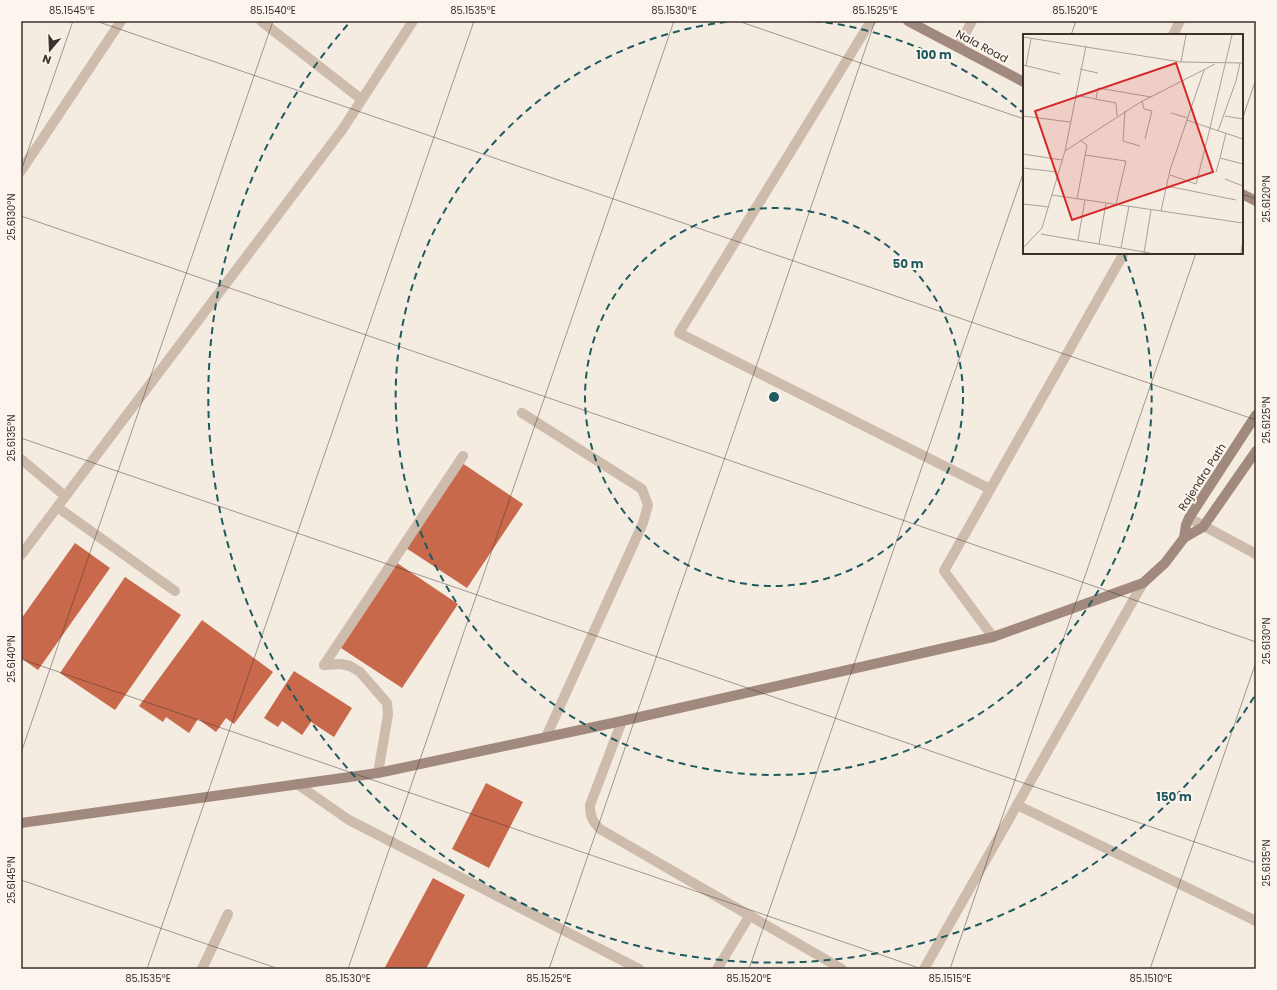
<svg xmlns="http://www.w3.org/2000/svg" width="1277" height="990" font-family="Poppins,sans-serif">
<rect width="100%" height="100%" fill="#f4ebe1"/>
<g fill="#c8694b">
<path d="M462,463L523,504L467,588L406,548Z"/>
<path d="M75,543L110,568L38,670L21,658V619Z"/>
<path d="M397,563L458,604L402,688L341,648Z"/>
<path d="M125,577L181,615L115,710L60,673Z"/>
<path d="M202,620L273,672L234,724L226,718L216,732L198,719L189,733L166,717L163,722L139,706Z"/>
<path d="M294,671L352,708L334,737L311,722L302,735L282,721L278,727L264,718Z"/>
<path d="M486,783L523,802L489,868L452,849Z"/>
<path d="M433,878L465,895L426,969H384Z"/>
</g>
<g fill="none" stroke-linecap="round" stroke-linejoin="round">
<path stroke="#cdbbac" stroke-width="10" d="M202,969L228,914"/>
<g stroke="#cdbbac" stroke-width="10">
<path d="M261,21L361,99"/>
<path d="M871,21L679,333L990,489"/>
<path d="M1173,35L1180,21"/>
<path d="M958,47L972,21"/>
<path d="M21,171L121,21"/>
<path d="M522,413L642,489L648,505L643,523L546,737"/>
<path d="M21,459L65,496"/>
<path d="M57,507L175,591"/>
<path d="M1189,518L1256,554"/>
<path d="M21,555L342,130L413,21"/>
<path d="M993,637L944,571L1124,253"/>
<path d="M324,665L463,456"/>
<path d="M324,665L341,664L350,666L360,672L387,703L388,715L378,773"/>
<path d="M622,721L590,805C590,816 592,821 600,829L842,969"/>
<path d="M297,784L349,820L639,969"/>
<path d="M1017,805L1256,921"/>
<path d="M717,969L750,915"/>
</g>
<path stroke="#cdbbac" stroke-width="10" d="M924,969L1143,583"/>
<g stroke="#a18a7d" stroke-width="10">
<path d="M908,21L1024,82"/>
<path d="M1242,194L1256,201"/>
<path d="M1184,538L1186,525L1189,518L1256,415"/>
<path d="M21,823L378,773L622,721L993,637L1143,583L1165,563L1184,538L1203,527L1256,451"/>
</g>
</g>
<path fill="none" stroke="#3b302b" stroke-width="1" stroke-opacity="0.45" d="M96,21L1256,420M738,21L1024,119M1071,35L1076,21M1242,120L1256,79M21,171L73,21M1242,194L1256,199M21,216L1256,642M21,438L1256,863M21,659L922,969M21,753L273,21M21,880L279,969M147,969L474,21M348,969L674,21M549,969L875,21M749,969L1024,171M950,969L1196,253M1150,969L1256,662"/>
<g fill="none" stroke="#1f5a5e" stroke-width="2" stroke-dasharray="7 5">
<circle cx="774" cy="397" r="189"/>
<path d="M814 21A378 378 0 0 1 1022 112M1124 255A378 378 0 1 1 734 21"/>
<path d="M1254 697A566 566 0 1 1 350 22"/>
</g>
<g text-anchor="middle" stroke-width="4" stroke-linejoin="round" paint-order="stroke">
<g font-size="11" fill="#3b302b" stroke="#fbf5ee">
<text transform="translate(982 46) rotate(28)" y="4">Nala Road</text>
<text transform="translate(1202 477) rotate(-57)" y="4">Rajendra Path</text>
</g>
</g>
<g transform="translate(1023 34)">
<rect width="220" height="220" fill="#f4ebe1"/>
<path fill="none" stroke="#aaa098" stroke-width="1" d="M0,3L158,28L220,29M158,28L163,1M0,31L37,40M3,32L8,5M57,35L75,39M52,61L93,69L94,82M73,65L75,54L128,63M119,67L121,75L129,77L122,105M102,77L100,107L117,112M148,79L165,84M0,82L47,88M202,82L220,85M164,86L187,94L209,1M195,97L213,47L217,29M203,99L197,124L220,130M42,117L63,12M0,120L39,126M62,121L103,127L93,170M0,134L34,138M193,138L197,124M147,141L173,150L187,94L220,105M202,145L220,152M144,152L213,166M29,161L220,189M54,165L64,111L57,106M0,170L26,173M138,177L147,136L181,36M18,200L127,219M55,206L62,166M76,210L83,169M0,214L19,194L42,117L116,69L192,30M98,214L106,172M121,219L128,176M218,219L220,206"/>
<path fill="#d62828" fill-opacity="0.15" stroke="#d62828" stroke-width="2" d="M153,29L190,138L49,186L12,77Z"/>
<rect width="220" height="220" fill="none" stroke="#3b302b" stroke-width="2"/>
</g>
<circle cx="774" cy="397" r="6" fill="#1f5a5e" stroke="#fbf5ee" stroke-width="2"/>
<g font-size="12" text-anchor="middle" font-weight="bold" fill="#1f5a5e" stroke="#fbf5ee" stroke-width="4" stroke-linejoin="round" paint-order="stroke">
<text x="934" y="59">100 m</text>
<text x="908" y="268">50 m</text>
<text x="1174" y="801">150 m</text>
</g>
<rect width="1277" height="990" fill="none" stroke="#fbf5ee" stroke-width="44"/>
<g transform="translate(50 50) rotate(199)" stroke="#fbf5ee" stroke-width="3" paint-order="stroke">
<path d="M0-3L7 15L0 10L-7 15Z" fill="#3b302b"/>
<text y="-6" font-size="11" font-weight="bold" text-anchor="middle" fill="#3b302b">N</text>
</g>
<rect x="22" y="22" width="1233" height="946" fill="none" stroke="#3b302b" stroke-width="1.5"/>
<g font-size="10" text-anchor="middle" fill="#3b302b">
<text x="72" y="14">85.1545°E</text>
<text x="273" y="14">85.1540°E</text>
<text x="473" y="14">85.1535°E</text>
<text x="674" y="14">85.1530°E</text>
<text x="875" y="14">85.1525°E</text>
<text x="1075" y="14">85.1520°E</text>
<text transform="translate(1266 199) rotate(-90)" y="4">25.6120°N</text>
<text transform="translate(11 217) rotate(-90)" y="4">25.6130°N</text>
<text transform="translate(1266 420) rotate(-90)" y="4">25.6125°N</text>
<text transform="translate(11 438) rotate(-90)" y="4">25.6135°N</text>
<text transform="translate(1266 641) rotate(-90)" y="4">25.6130°N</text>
<text transform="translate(11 659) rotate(-90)" y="4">25.6140°N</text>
<text transform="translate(1266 863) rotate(-90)" y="4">25.6135°N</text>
<text transform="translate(11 880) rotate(-90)" y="4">25.6145°N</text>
<text x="148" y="982">85.1535°E</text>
<text x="348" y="982">85.1530°E</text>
<text x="549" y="982">85.1525°E</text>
<text x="749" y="982">85.1520°E</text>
<text x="950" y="982">85.1515°E</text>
<text x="1151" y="982">85.1510°E</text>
</g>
</svg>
